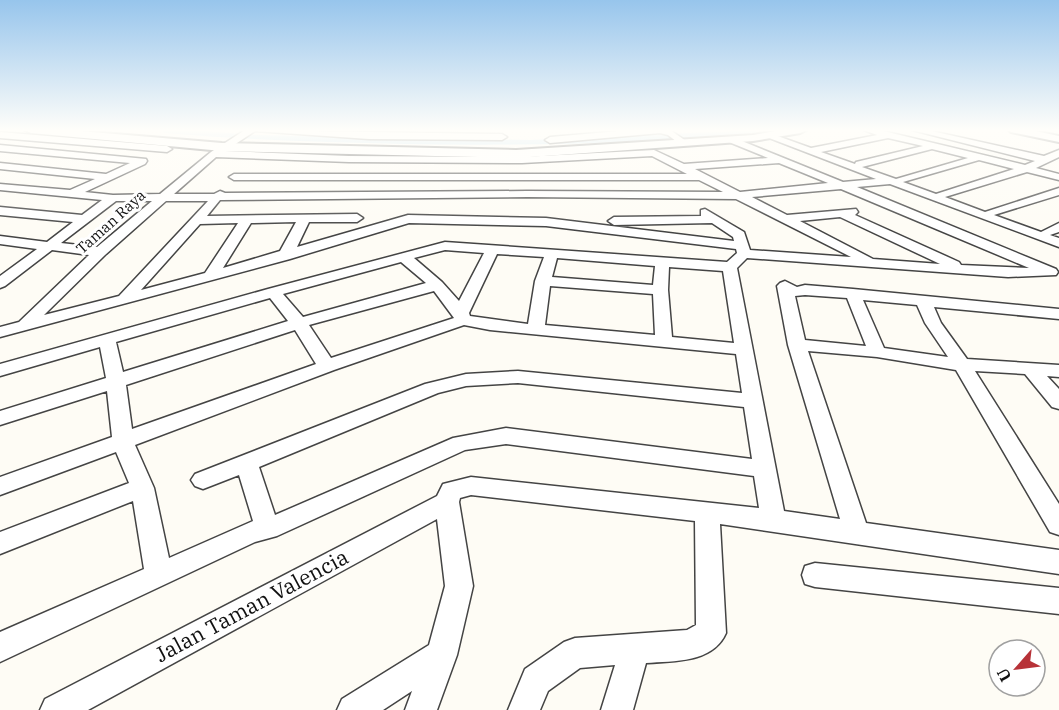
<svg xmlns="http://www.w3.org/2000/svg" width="1059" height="710" font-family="'IBM Plex Serif',serif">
<rect width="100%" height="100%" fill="#fefcf5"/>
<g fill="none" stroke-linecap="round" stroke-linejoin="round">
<path fill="#bddef2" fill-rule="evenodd" d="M161,130H194L253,135L530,140L758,130L754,133C638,144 522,146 405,144C324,142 246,140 165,133Z"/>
<g stroke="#444" stroke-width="3">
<g id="minor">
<path d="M245,130L502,134L507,137L502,140L369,139L255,131L225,151L349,156L522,157L654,150L684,164L768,158L729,142V138L732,137L843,182L876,179L764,136L772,134L811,148L877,135L864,130H879L1025,165L1035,161L912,130H927L1044,156L1059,150V157L1036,168L1059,174V180L1027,172L945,197L985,212L1059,188V195L994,215L1041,232L1059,223V232L1050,235L1059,238V247L890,184L857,187L1056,269L1058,272L1056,275L1008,277L747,258L737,268L784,511L840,519L788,345L777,286L780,283L785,281L797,287L805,285L853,289L1059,309V319L934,307L941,323L967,359L1059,365V377L1047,376L1059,389V409L1052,407L1025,374L975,371L1059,504V535L1050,532L956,370L877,357L808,351L866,523L1059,550V574L720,524L726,633C713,663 674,661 646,663L633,710H601L615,665L580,668L548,691L540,710H508L525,669L564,642L575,638L687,630L696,625L695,521L471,495L460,498L459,502L473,586L457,655L437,710H405L412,691L383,710H337L342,699L429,645L445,586L437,519L88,710H40L45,699L437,496L443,484L471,477L759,508L754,476L506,444L465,450L277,536L255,542L0,662V632L144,569L133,501L0,554V532L129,483L116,452L0,495V477L112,437L107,391L0,425V411L106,378L100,347L0,376V364L268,289L445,242L727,262L737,253L736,249L546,226L409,223L290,259L0,337V327L19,322L89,255L52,250L5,286L0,288V276L37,249L0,244V236L47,242L73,222L0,215V207L82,215L102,200L0,190V184L70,190L95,179L0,169V163L106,174L130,163L0,151V145L146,159L147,161L145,164L85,192L113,195L160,194L211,152ZM888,138L923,146L856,162L855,164L821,152ZM932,149L968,158L896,179L862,167ZM652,156L687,174H234L229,177L234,180H699L723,192L527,191L225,193L220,191L214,194H174L216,157L349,162L522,163ZM979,160L1014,169L936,194L903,182ZM779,163L828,183L740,192L695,169ZM841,189L1029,268L961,265L959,262L855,215L858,212L856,209L787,215L752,197ZM527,197L736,199L851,257L750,250L744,232L705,209L701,210V216L614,217L608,221L614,225L712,223L733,237L734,241L546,218L408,215L297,247L309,222H357L363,218L357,214L207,216L220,200ZM116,201H152L97,247L61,243ZM166,201H208L119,296L44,315L105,255ZM840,217L940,264L873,259L800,221ZM296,222L280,251L223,268L251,223ZM238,223L205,273L141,290L200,224ZM445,250L484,253L459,301L442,282L414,258ZM497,254L544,257L535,281L528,324L470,316L469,313ZM557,258L655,266L653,285L552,277ZM401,262L426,283L303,317L283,294ZM669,267L723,271L734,343L672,337L668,290ZM550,286L653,294L655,335L545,325ZM434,291L454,318L331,358L309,325ZM805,295L847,298L866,346L805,340L795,296ZM270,298L288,321L123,372L116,342ZM863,300L917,305L925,323L948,357L884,348ZM464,325L490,330L736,354L742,393L518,371L466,374L425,384L195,474L191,480L195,486L203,489L239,475L253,521L169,558L154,488L135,445L334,370ZM295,330L316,364L132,429L126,385ZM518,383L744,407L752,459L506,428L453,438L275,515L259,467L438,393L466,386Z"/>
<path d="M631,130H670L689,143L681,145L668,135L660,133L550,143L545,140L550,137Z"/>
<path d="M0,132L167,146L172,149L167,152L0,138Z"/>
<path d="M815,563L1059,588V614L815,587L805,584L802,575L805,566Z"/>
</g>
</g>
<g stroke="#444" stroke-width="4">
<g id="tertiary">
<path d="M25,130H68L222,143L516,150L753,135L781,130H806L800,133L753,141L516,158L222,151L31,133Z"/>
<path d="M1009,130H1031L1059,136V142L1011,132Z"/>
</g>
</g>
<use href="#minor" fill="#fff" fill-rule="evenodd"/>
<use href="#tertiary" fill="#fff" fill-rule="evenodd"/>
</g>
<linearGradient id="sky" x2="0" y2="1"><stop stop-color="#97c5ec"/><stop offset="0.57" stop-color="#fffefa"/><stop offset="1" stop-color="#fffefa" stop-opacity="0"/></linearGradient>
<rect width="1059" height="229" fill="url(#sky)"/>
<g text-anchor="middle" stroke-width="6" stroke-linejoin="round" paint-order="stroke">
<g font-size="15" fill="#111" stroke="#fff">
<text transform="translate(111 222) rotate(-42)" y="5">Taman Raya</text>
</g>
<g font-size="21" fill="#111" stroke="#fff">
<text transform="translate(252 606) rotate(-28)" y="7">Jalan Taman Valencia</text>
</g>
</g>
<g transform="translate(1017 668) rotate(242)"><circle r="28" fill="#ffffff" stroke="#a0a0a0" stroke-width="1.5"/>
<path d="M0-4.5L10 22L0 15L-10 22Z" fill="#b73238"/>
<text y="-9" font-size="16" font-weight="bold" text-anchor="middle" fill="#111111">U</text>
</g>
</svg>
